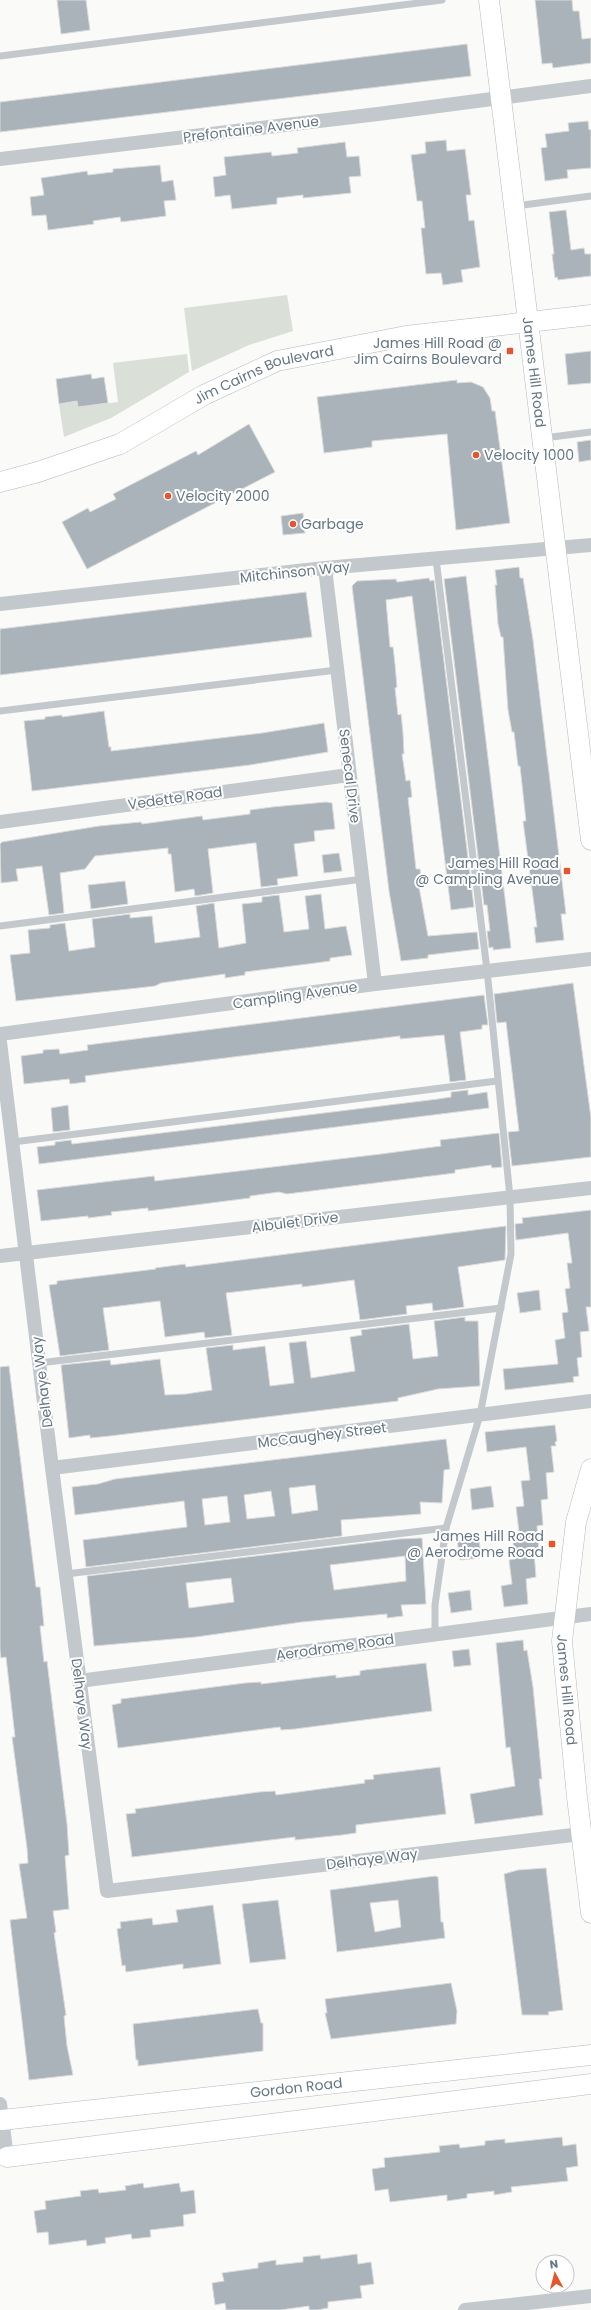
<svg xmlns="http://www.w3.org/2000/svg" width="591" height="2310" font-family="Poppins,sans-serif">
<rect width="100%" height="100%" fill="#fafaf8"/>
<g fill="#dadfd7">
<path d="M287,295L293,331L249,345L192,371L184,308Z"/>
<path d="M187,354L189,372L111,418L64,437L59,404L77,401L78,407L118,402L113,363Z"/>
</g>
<g fill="#aab3b9" stroke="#dcdcda" fill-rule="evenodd">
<path d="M57,0H86L90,30L61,34Z"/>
<path d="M535,0H572L573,11H579L582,39L591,38V63L553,68L552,63L542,64Z"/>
<path d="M467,44L471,76L0,132V102Z"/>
<path d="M588,121L589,130L591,129V168L567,170L568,178L545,181L541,148L547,147L545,134L569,131L568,123Z"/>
<path d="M446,140L447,151L465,149L471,195H466L469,221L474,220L480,267L461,270L463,282L443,285L441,273L426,274L421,228H425L422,201H417L411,155L426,153L425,142Z"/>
<path d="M345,142L347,157L359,156L361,176L349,177L351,193L303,198V195L277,198V204L232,209L230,195L215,197L213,177L226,175L224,157L271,152L272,156L298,153L297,148Z"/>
<path d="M160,165L162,182L173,180L176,200L164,201L166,216L121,222L120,217L93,221L94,224L48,230L46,215L32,216L30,197L44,195L41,178L87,171L88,175L113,172V169Z"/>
<path d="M566,210L571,250L584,248L585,254H591V276L558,280L557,277L555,278L552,254H554L549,212Z"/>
<path d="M591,351V383L568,385L565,354Z"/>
<path d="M91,374L92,379L104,377L108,403L78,407L77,401L59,404L56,379Z"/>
<path d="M457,380V383L471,382L483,387L490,398L492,411H495L510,523L456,530L447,434L372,441V447L324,453L317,397Z"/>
<path d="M249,424L275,472L87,569L62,522L88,508L90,512L116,499L113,494L196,451L198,455Z"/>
<path d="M591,440V460L579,462L577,442Z"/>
<path d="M303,513L305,533L283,535L281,516Z"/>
<path d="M519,567L520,578H523L533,640L566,914H561L564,940L536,943L534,927H537L523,821H526L520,766H518L514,732H512L508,710L503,637H501L498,624L495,585H497L495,570Z"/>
<path d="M466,576L511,948L493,950V947L489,948L487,931H490L487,905H484L444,579Z"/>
<path d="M429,578L430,581L434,580L474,907L451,910L412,596L386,600L390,647H393L395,664L397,687L395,688L398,715L401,714L403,733L404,754H402L406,781L410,780L412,797L408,798L416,869H420L422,887H419L428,936L477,932L479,949L428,955V958L401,961L389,891L352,586L357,581L396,579L397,582Z"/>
<path d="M306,592L312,637L0,675V629Z"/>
<path d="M104,711L109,747H111V751L262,733L324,723L328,752L250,765L32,791L24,721L45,719V717L62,715V717Z"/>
<path d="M326,802L332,803L335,829L314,831L315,841L294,844L298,876L277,879L278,885L261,887L256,843H254L208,849L213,893L195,896L194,889L175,892L171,854H168V848L95,856L85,869L60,873L64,913L49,915L42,866L16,869L18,881L1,883L0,844L2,842L99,826L141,822L142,824L202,816L203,820L250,814V810L272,807Z"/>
<path d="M339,853L342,871L324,873L322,855Z"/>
<path d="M125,881L128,904L91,909L88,885Z"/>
<path d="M321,894L325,929L346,926L352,955L330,958V961L308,964L245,972V975L225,978V974L204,977L161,983L155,986L138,988L16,1001L10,955L30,953L28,930L50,928V925L65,923L69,951L95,947L92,919L130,914V918L152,916L155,943L200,937L196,906L214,903L219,948L246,943L242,904L262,902V897L279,895L284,932L309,929L305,896Z"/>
<path d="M573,983L591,1118V1157L512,1166L508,1132L519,1131L506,1022L497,1023L494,994Z"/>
<path d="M484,995L488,1025H482V1029L460,1032L466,1080L450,1082L444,1035L400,1039V1036L122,1071L85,1076L86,1082L70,1084L69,1079L24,1084L21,1056L43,1053V1050L59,1049L60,1054L88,1050L87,1045Z"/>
<path d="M468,1090V1095L487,1092L489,1108L39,1164L37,1147L55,1145V1142L71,1140L72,1144L438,1099L451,1097V1092Z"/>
<path d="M68,1105L70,1130L53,1132L51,1108Z"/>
<path d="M499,1133L502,1167L492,1168L491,1165L455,1170V1173L287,1194L279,1192L250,1196V1198L148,1211V1208L111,1212L112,1215L88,1218V1216L41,1221L37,1190L154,1176L155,1181L381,1154L441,1146L440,1140Z"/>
<path d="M591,1210V1307H586L589,1331L580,1332L582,1357L577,1358L579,1376L573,1377L574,1382L505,1390L503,1369L558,1364L555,1340L565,1338L562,1313L568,1312L565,1289L570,1288L567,1263H572L568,1233L516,1240L515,1224L523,1223L522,1218Z"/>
<path d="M506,1226L505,1260L458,1267L464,1307L433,1311L432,1303L406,1306L407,1314L360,1320L354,1280L302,1287V1284L226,1293L232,1335L205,1338L204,1332L165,1337L160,1301L103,1308L109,1350L60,1356L49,1285L57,1284V1281L156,1269L155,1268L185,1264L186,1267Z"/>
<path d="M539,1290L541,1310L520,1313L517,1293Z"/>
<path d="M465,1317V1321H478L480,1386L438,1389L398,1398V1401L110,1436L90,1438V1435L69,1438L61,1365L110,1360L111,1365L160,1359L165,1395L186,1394L212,1390L206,1348L233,1345V1350L265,1346L270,1386L294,1383L289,1343L306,1341L311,1378L355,1371L350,1337L362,1335L361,1330L409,1324L413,1359L438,1356L434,1321Z"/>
<path d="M9,1366L36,1587H40L44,1626H40L44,1662L47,1661L67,1824L69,1855L65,1856L69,1909L53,1911L56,1932L54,1933L66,2015L64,2016L67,2046L73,2075L29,2080L10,1920L27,1918L19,1864L28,1863L27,1848L12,1737H15L6,1657L1,1658L0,1650V1367Z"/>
<path d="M555,1425L557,1441L555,1442L556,1446H551L554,1472L546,1473L548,1499L541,1500L543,1525L537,1526L539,1551L534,1552L536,1577L526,1579L528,1604L504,1607L501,1586L512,1584L509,1560L515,1559L512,1533L519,1532L516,1507L524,1506L521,1481L530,1480L526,1447L487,1452L485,1432Z"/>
<path d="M446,1439L450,1469L444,1470L442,1503L420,1502L421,1514L341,1520L342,1536L86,1567L83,1540L187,1527L184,1501L75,1515L72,1487L98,1484L115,1479ZM315,1485L318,1510L292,1514L289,1488ZM271,1491L275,1516L247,1519L244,1495ZM227,1496L230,1522L205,1525L202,1499Z"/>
<path d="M491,1486L494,1507L472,1510L470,1489Z"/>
<path d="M422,1538L426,1604L401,1605L403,1616L387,1618V1614L302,1622L196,1637L94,1646L87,1576L399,1539ZM405,1556L406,1581L334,1590L330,1565ZM231,1578L234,1602L189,1608L186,1583Z"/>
<path d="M479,1538L481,1558L460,1560L457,1540Z"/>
<path d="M470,1590L472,1610L451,1613L448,1593Z"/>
<path d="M523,1640L524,1651L527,1650L533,1687L542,1779H539L543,1815L475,1824L470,1794L515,1786L510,1747L506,1748L496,1643Z"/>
<path d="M469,1649L471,1665L454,1667L452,1651Z"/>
<path d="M426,1663L432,1711L295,1729L281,1730L280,1727L118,1748L112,1705L121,1703V1699L245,1683L261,1682V1684L336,1675V1678L360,1675V1671L365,1670Z"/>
<path d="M440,1767L446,1814L356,1825V1833L342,1835L295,1840V1837L132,1857L126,1814L136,1813L135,1809L259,1792L275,1791L276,1795L365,1783L364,1780L374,1779L373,1775Z"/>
<path d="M546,1868L563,2010L548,2012L549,2015H522L504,1874L518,1870Z"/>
<path d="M435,1876L438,1877L441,1922H443L445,1938L337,1952L330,1890ZM398,1900L401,1927L375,1932L370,1903Z"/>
<path d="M278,1900L286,1959L250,1963L242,1904Z"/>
<path d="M213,1905L221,1964L183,1969V1964L126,1972L125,1965L122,1966L117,1929L121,1928L120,1922L152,1918L153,1925L178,1922L176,1910Z"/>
<path d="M451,1983L457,2011L456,2024L331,2039L325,2013H327L325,1999Z"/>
<path d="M258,2009L261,2023H263V2051L138,2066V2060H136L133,2024Z"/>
<path d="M562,2137L563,2146L576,2144L578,2166L566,2168L568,2181L511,2187L512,2192L494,2195V2191L467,2194V2198L447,2201V2195L390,2202L388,2189L375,2191L372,2169L385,2167L384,2158L440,2152L439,2146L459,2144L460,2148L485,2145V2141L505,2139V2143Z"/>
<path d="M143,2183L144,2188L179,2183L181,2192L194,2190L196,2213L183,2215L184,2226L150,2230L151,2237L132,2239L131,2234L105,2238L106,2243L87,2246L86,2240L49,2245L48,2232L37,2233L34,2211L46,2209L45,2201L81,2196L80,2191L98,2189L99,2193L126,2190L125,2186Z"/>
<path d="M357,2254L358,2264L371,2262L374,2284L360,2286L362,2298L328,2302V2308L317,2310H309V2306L280,2310H226L225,2303L215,2305L212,2283L224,2281L222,2273L258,2268V2263L276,2260V2265L303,2262V2257L320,2255L321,2259Z"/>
</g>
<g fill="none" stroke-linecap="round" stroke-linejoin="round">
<g stroke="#b3babf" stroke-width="21">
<g id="secondary">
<path id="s1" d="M489,0L591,840"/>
<path id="s2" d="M0,482L38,472L120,444L204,395L277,361L406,336L591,315"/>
<path id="s3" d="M591,1469L576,1522L562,1641L577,1797L591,1913"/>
<path id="s4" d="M2,2120L591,2055"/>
<path d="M7,2157L591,2084"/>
</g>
</g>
<g stroke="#c3c8cc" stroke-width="7">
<path d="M0,56L442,0"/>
<path d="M516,206L591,196"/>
<path d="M544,438L591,432"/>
<path d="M0,711L337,670"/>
<path d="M0,926L363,879"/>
<path d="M13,1142L497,1081"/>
<path d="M39,1363L501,1308"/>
<path d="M66,1574L446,1528"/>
<path d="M435,1634V1605L446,1528L480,1415L511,1254L510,1197L487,970L436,559"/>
</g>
<g stroke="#c3c8cc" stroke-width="14">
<path d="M0,159L378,114L591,86"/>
<path d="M325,568L375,984"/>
<path d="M0,604L325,568L591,545"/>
<path d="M0,822L349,775"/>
<path d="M0,1034L375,984L591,959"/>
<path d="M0,1042L52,1468L107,1891L581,1834"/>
<path d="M0,1256L591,1188"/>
<path d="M52,1468L591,1401"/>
<path d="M79,1681L591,1614"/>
<path d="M0,2104L7,2157"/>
<path d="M465,2310L591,2296"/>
</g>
<use href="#secondary" stroke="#fff" stroke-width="20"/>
</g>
<g fill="#e4572e" stroke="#fff" stroke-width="1.5">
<rect x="506" y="347" width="8" height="8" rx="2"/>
<circle cx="476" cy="455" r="4"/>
<circle cx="168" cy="496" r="4"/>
<circle cx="293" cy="524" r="4"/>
<rect x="563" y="867" width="8" height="8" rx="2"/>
<rect x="548" y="1540" width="8" height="8" rx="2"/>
</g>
<g text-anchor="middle" stroke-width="4" stroke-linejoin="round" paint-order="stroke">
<g font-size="14" fill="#657683" stroke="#fff">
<text transform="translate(251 129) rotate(-7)" y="5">Prefontaine Avenue</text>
<text dy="5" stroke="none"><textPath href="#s1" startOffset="375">James Hill Road</textPath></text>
<text dy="5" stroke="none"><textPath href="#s2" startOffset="287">Jim Cairns Boulevard</textPath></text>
<text transform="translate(295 572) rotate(-6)" y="5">Mitchinson Way</text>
<text transform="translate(350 776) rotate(83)" y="5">Senecal Drive</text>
<text transform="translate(175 798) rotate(-8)" y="5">Vedette Road</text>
<text transform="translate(295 995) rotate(-8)" y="5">Campling Avenue</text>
<text transform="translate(295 1222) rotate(-7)" y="5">Albulet Drive</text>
<text transform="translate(42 1382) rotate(-97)" y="5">Delhaye Way</text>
<text transform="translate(322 1435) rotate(-7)" y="5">McCaughey Street</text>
<text transform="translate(335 1647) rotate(-8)" y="5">Aerodrome Road</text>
<text dy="5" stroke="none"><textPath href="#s3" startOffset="224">James Hill Road</textPath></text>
<text transform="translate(82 1704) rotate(83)" y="5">Delhaye Way</text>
<text transform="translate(372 1859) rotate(-7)" y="5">Delhaye Way</text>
<text dy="5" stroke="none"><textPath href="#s4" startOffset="296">Gordon Road</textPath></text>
</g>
<g font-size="14" fill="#657683" stroke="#fff" text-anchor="end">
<text x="502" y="348">James Hill Road @<tspan x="502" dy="16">Jim Cairns Boulevard</tspan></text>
<text x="484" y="460" text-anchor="start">Velocity 1000</text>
<text x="176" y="501" text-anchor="start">Velocity 2000</text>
<text x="301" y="529" text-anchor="start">Garbage</text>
<text x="559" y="868">James Hill Road<tspan x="559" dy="16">@ Campling Avenue</tspan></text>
<text x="544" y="1541">James Hill Road<tspan x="544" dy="16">@ Aerodrome Road</tspan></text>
</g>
</g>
<g transform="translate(555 2274) rotate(353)"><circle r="19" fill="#ffffff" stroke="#c1c8cd"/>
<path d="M0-3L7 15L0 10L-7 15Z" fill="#e4572e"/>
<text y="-6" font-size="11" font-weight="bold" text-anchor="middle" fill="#657683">N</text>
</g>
</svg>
